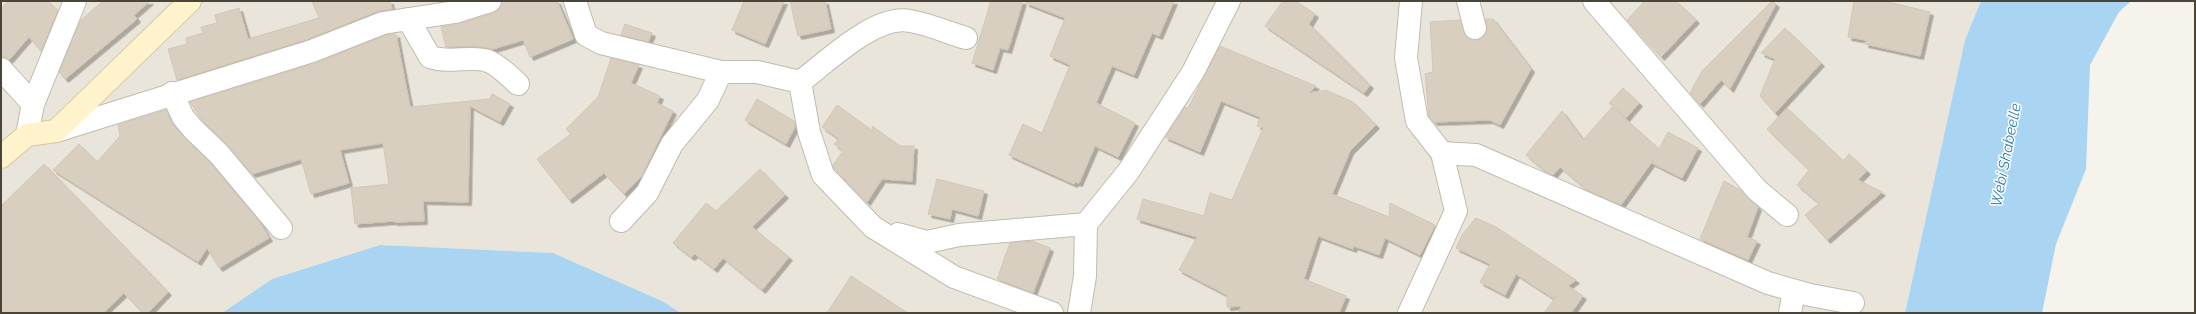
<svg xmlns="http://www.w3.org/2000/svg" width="2196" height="314" font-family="Raleway,sans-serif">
<defs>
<filter id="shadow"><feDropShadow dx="3.5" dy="3.5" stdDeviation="0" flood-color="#0004"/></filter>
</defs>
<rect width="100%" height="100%" fill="#f6f3ec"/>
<path fill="#eae5da" d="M1,1H1981L1965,40L1905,313H681L662,301L553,253L380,245L272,279L222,313H1Z"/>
<g fill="#a9d4f2">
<path d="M1981,1H2131L2119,12L2090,65L2086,169L2056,244L2042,313H1905L1965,40Z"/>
<path d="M380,245L553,253L662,301L681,313H222L272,279Z"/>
</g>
<g fill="#d8cfc1" stroke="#d3c7b4" filter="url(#shadow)">
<path d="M8,1H47L58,10L41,51L29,37L9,60L1,57V9Z"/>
<path d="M103,1H150L134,15L137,19L65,79L59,72L81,20Z"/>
<path d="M312,1H390L392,9L378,11L308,39L177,80L168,49L187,44L186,38L203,33L201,27L217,23L215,15L239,8L248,39L319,18Z"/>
<path d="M502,1H557L573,39L530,57L523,40L493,49L475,46L446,47L441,27L459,24L494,13L499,9Z"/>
<path d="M744,1H784L765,44L732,30Z"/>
<path d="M790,1H825L831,29L798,36Z"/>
<path d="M991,1H1023L1008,50L1000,48L993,70L972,63Z"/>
<path d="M1026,1H1174L1159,36L1152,33L1134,75L1112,66L1096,103L1135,123L1118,157L1095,146L1079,183L1075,182L1074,184L1009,155L1023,124L1042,133L1070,65L1050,56L1065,18L1026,3Z"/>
<path d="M1283,1H1296L1315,14L1309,24L1370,85L1364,93L1265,26Z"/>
<path d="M1645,1H1676L1696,20L1661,57L1627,20Z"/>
<path d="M1772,1L1776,4L1730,89L1721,80L1700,104L1690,93L1702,71Z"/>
<path d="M1854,1H1884L1930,12L1920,56L1865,44L1866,40L1848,37Z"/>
<path d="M1486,19H1493L1531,69L1500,125L1490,120L1434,122L1429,116L1425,74L1433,72L1430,22L1460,20L1466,36L1471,40H1478L1483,37L1487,32Z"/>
<path d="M625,24L652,33L648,42L621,35Z"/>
<path d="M1785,28L1821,63L1775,113L1760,96L1775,59L1761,53Z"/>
<path d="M396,34L410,107L490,99L492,94L510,104L500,122L470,106L468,202L423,201L424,221L394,222V221L355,224L351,188L389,184L383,143L340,150L349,183L311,194L301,159L252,174L229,146L202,120L190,102L316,63L386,35Z"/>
<path d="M1220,46L1316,86L1309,93L1326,90L1353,102L1376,125L1350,151L1332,194L1389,217L1390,203L1435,225L1420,255L1385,238L1379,255L1354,246L1353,249L1318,236L1304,279L1346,296L1339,313H1239L1241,306L1227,307V295L1179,270L1197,237L1137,219L1143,199L1204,216L1210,193L1232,200L1263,128L1257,126L1260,117L1221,101L1200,152L1165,137L1185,107L1188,108Z"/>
<path d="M611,58L639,65L631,83L660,96L657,103L673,111L641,177L624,194L604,173L569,200L537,159L571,134L566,129L598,97Z"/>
<path d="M1623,88L1639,103L1626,118L1609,103Z"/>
<path d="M757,99L794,121L795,127L786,144L745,120Z"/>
<path d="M837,105L873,131L872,126L900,146H914L912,181L882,179L867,202L864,199L834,168L833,165L843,151L834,144L839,139L822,127Z"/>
<path d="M1612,107L1659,149L1668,132L1698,148L1682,178L1652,163L1654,159L1621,205L1587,190L1560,167L1553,175L1549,174L1526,155L1562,111L1583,140Z"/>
<path d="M1787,108L1843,161L1849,154L1867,171L1858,180L1882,192L1827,240L1805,215L1819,203L1797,185L1809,170L1767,129Z"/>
<path d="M166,110L173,125L210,163L259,221L269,238L219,268L207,248L198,262L53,170L79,144L97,162L120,136L118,125Z"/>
<path d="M44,164L168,292L148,313H143L124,293L103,313H1V206Z"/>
<path d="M760,169L785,195L752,227L789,257L762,290L723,258L714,269L695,254L691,257L673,243L706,203L716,211Z"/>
<path d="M937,179L984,191L978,216L952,209L950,219L928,214Z"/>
<path d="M1724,181L1740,190L1758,207L1747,237L1757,241L1748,260L1700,239Z"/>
<path d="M1476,218L1496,227L1576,280L1568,286L1583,296L1571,313H1544L1557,295L1553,298L1516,274L1505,295L1480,282L1490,264L1456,248L1462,235Z"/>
<path d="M1032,241L1050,248L1033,293L997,279L1010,243Z"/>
<path d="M851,276L908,313H827Z"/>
</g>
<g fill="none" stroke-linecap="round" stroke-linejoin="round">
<g stroke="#c2bbae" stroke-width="24">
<g id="minor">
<path d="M575,1L586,35L601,43L721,72H757L800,82"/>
<path d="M1468,1L1475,28"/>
<path d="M1594,1L1757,190L1787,215"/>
<path d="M408,19L430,57C451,64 470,55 488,61C499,65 510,77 518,84"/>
<path d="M1,69L33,104"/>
<path d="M800,82L809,132L823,175L873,227L954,277L1052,313"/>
<path d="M800,82C827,62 875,14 910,21C929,24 948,33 966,38"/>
<path d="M172,93L183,117L193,129L219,154L281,228"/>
<path d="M56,131L312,51L383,23L455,12L490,1"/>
<path d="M1442,153L1476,155L1768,283L1810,295L1853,303"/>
<path d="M621,221L647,193L672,144L708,100L721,72"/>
<path d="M898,234L927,242L959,235L1086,224"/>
<path d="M1079,313L1085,276L1086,224L1128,172L1193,72L1229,1"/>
<path d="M1409,313L1456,211L1442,153L1417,121L1406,58L1411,1"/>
<path d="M1790,313L1794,291"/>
</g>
</g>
<g stroke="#c2bbae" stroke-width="24">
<path id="tertiary" d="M27,135L33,104L75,1"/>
</g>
<g stroke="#d6c79b" stroke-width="24">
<path id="secondary" d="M1,157L27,135L56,131L190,1"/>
</g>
<use href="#minor" stroke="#fff" stroke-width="22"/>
<use href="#tertiary" stroke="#fff" stroke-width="22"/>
<use href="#secondary" stroke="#fff3cd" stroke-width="22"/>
</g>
<g text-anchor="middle" stroke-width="3" stroke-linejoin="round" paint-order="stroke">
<g font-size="15" font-style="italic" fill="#2e7ab2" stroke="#fff">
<text transform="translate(2006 155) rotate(-79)" y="5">Webi Shabeelle</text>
</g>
</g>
<rect width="2196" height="314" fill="none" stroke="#4b4439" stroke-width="4"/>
</svg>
